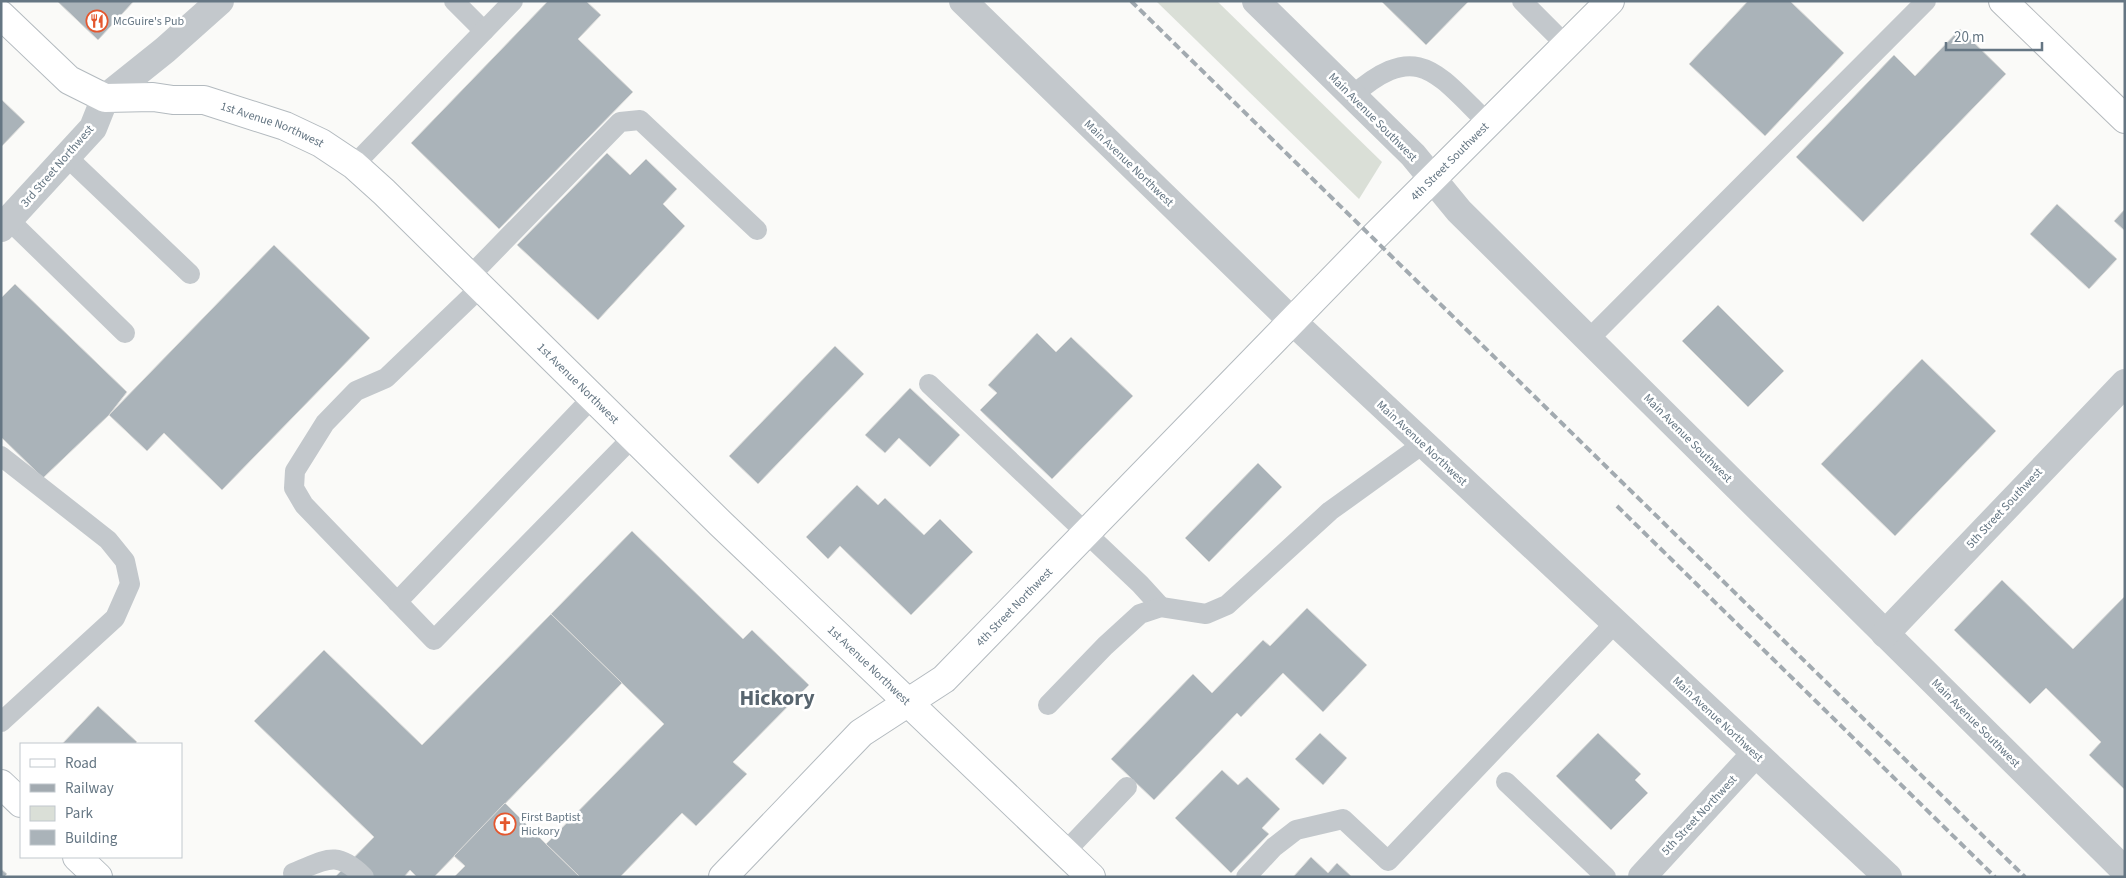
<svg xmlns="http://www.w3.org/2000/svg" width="2126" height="878" font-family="'Source Sans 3',sans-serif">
<rect width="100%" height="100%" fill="#fafaf8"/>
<path fill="#dadfd7" d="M1156,1H1217L1382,162L1359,199Z"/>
<g fill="#aab3b9" stroke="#dcdcda">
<path d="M57,1H134L98,40Z"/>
<path d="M548,1H586L601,15L578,39L633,92L499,229L411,143Z"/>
<path d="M1381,1H1469L1426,45Z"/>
<path d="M1748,1H1790L1844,53L1765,136L1689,64Z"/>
<path d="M1960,29L2006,74L1863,222L1796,157L1894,55L1915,76Z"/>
<path d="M1,99L25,122L1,147Z"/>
<path d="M607,153L630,175L646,159L677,189L663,204L685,226L598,320L517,245Z"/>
<path d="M2057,204L2117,259L2089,289L2030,234Z"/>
<path d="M2125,209V231L2114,221Z"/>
<path d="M274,245L370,338L222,490L164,433L147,451L109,415Z"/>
<path d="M15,284L127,392L109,415L43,478L1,437V298Z"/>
<path d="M1718,305L1784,371L1748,407L1682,341Z"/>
<path d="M1037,333L1056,352L1071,337L1133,396L1052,479L980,410L997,393L988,385Z"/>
<path d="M835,346L864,374L758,484L729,456Z"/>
<path d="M1922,359L1996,431L1895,536L1821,464Z"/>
<path d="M910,388L960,435L930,467L899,438L885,453L865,435Z"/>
<path d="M1258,463L1282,487L1209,562L1185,538Z"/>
<path d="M857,485L878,505L885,498L924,535L940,519L973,552L911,615L840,546L828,559L806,537Z"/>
<path d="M632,531L743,639L752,630L809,685L733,762L747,774L696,826L682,813L620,877H580L546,844L664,724L551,614Z"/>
<path d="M2002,580L2073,649L2125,596V790L2089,755L2101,742L2046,688L2030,704L1954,630Z"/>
<path d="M1307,608L1367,665L1323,712L1283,673L1241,717L1237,713L1154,800L1111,759L1193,674L1212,693L1263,640L1270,646Z"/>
<path d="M551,614L622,683L434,877H417L410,870L404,877H335L374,837L254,721L324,650L422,745Z"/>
<path d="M98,706L137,742L135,744H62Z"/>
<path d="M1320,733L1347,758L1323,785L1295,759Z"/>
<path d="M1598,733L1641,774L1635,780L1648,793L1611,830L1556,776Z"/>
<path d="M1222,770L1238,785L1247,777L1280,809L1262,828L1269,834L1231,873L1175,818Z"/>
<path d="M505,803L546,844L580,877H454L465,866L454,856Z"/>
<path d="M1311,857L1328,873L1337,863L1352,877H1293Z"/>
<path d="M1,869L7,874L4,877H1Z"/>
</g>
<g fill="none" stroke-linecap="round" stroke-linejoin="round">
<g stroke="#b3babf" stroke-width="30">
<g id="secondary">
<path id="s1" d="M1,15L69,80L105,98L153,97L173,100H204L285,126L321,143L354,165L384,192L721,524L1091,877"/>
<path d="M1,784L21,803"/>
<path d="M77,857L98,877"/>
<path id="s2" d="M723,877L861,733L944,679L1374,237L1610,1"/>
</g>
</g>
<g stroke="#b5babe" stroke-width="30">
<path id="primary" d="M2003,1L2125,119"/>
</g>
<g stroke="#c3c8cc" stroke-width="20">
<path d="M454,1L484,31"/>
<path d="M1522,1L1566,45"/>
<path d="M1352,96C1418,38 1437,74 1488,123"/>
<path d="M67,157L190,274"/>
<path d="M354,165L513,1"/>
<path d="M9,220L125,333"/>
<path d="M470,276L620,122L640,120L757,230"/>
<path d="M481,287L386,378L356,391L325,423L295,471L294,488L304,505L434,640L633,437"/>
<path d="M1589,339L1926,1"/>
<path d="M929,384L1140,584L1161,607"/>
<path d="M1,456L108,540L125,561L130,584L115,618L1,722"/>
<path d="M397,602L593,397"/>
<path d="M1048,705L1105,646L1140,614L1161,607L1206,614L1227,605L1330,511L1423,444"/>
<path d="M1506,782L1606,877"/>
<path d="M1065,852L1127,787"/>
<path d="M297,877L293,873C326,860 336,849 364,877"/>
<path d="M1246,877L1274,847L1296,830L1343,819L1388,861L1615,623"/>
</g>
<g stroke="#c3c8cc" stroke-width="28">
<path d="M963,1L1292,321L1888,877"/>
<path d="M1256,1L1413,155L1459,211L2125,871"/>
<path d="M1,228L93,128L105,98L165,50L220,1"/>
<path d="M1885,634L2125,383"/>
<path d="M1642,877L1755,754"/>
</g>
<use href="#secondary" stroke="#fff" stroke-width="28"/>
<use href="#primary" stroke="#fff" stroke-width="28"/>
<g stroke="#a2aab0" stroke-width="4" stroke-dasharray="8 4" stroke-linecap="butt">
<path d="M1131,1L2025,877"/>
<path d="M1617,506L1995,877"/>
</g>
</g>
<defs>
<g id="restaurant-ring" transform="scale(1.125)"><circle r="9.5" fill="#fff" stroke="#e4572e" stroke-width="1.5"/><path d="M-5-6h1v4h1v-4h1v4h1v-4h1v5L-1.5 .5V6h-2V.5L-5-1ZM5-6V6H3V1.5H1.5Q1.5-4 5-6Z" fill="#e4572e"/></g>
<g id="church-ring" transform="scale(1.125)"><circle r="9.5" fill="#fff" stroke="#e4572e" stroke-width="1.5"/><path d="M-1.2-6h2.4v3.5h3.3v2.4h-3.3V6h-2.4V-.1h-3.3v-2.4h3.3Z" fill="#e4572e"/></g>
</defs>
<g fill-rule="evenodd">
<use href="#restaurant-ring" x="97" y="21"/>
<use href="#church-ring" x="505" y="824"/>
</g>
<g text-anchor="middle" stroke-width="5" stroke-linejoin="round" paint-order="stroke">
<g font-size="12" fill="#657683" stroke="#fff" text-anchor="start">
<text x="113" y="25">McGuire's Pub</text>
<text x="521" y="821">First Baptist<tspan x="521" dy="14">Hickory</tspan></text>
</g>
<g font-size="12" fill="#657683" stroke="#fff">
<text transform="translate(1373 117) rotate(45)" y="4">Main Avenue Southwest</text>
<text dy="4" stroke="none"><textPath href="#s1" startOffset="306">1st Avenue Northwest</textPath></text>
<text dy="4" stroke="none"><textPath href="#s2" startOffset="1022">4th Street Southwest</textPath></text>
<text transform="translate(1129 163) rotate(44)" y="4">Main Avenue Northwest</text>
<text transform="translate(57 166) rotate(-49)" y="4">3rd Street Northwest</text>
<text dy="4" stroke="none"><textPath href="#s1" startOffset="711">1st Avenue Northwest</textPath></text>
<text transform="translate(1688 438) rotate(45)" y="4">Main Avenue Southwest</text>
<text transform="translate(1422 443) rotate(43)" y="4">Main Avenue Northwest</text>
<text transform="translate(2004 508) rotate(-47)" y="4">5th Street Southwest</text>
<text dy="4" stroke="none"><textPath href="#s2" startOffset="399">4th Street Northwest</textPath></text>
<text dy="4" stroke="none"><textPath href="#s1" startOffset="1116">1st Avenue Northwest</textPath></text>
<text transform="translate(1718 719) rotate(43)" y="4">Main Avenue Northwest</text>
<text transform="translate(1976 723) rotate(45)" y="4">Main Avenue Southwest</text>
<text transform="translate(1699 815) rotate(-47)" y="4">5th Street Northwest</text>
</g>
<g font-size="22" font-weight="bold" fill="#57646e" stroke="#fff">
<text x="777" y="705">Hickory</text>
</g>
</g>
<rect width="2126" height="878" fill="none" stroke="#657683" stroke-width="5"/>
<rect x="20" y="743" width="162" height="115" fill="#ffffff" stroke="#c1c8cd"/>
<rect x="30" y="759" width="25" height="8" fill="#ffffff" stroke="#c1c8cd"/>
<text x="65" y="768" font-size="15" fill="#657683">Road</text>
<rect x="30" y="784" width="25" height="8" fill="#a2aab0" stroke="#c1c8cd"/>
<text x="65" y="793" font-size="15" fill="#657683">Railway</text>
<rect x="30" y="806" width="25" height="15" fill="#dadfd7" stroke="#c1c8cd"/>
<text x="65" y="818" font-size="15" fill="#657683">Park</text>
<rect x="30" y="830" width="25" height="15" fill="#aab3b9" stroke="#c1c8cd"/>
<text x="65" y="843" font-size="15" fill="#657683">Building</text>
<path d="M1946 42v8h96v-8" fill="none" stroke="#657683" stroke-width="2.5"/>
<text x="1954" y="42" font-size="15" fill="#657683" stroke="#ffffff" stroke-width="4" paint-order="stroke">20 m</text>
</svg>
